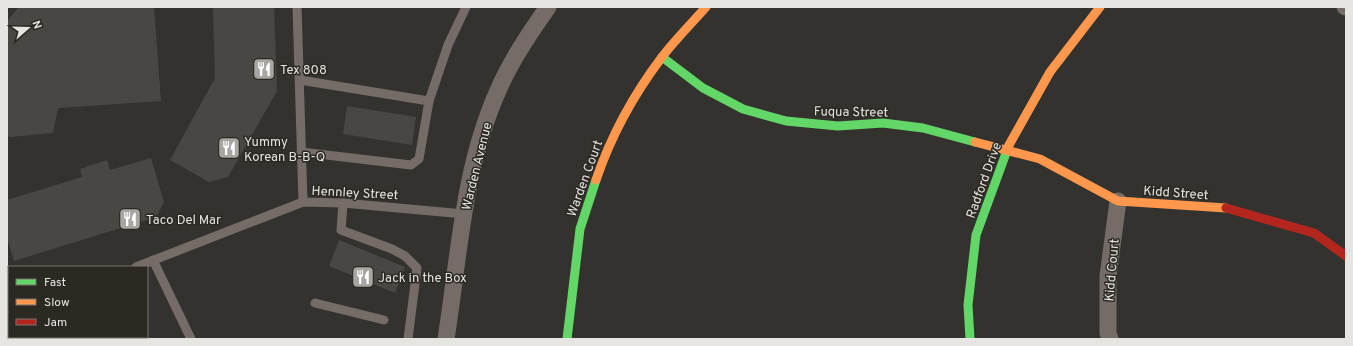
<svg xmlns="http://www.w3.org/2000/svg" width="1353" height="346" font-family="Overpass,sans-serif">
<rect width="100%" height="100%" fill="#34322f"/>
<g fill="#494744">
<path d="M19,7H154L161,101L58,108L53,133L10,137L7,135V21Z"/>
<path d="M213,7H274L277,91L228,177L209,182L170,160L215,78Z"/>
<path d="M347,106L416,117L412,145L343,134Z"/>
<path d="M151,158L164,202L156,217L14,261L7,238V200L82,177L80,169L107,160L110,170Z"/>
<path d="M339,240L405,267L395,293L329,266Z"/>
</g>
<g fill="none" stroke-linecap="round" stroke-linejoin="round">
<g stroke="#756c68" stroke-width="9">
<path d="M297,7L303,202"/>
<path d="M300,80L429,101"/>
<path d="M301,152L411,165L419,159L429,101L448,45L466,7"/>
<path d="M343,203L341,230L392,249L405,256L417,268L408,339"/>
<path d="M153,260L191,339"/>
<path d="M136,267L303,202L343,203L464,214"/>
<path d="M7,296L8,288"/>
<path d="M315,303L384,320"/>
<path d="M25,339L26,337"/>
<path d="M50,339L52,337"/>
</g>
<g stroke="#756c68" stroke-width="17">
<path d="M1345,7H1346"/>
<path d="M446,339C459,257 463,170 497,93C510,62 529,34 548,7"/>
<path d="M1110,339L1108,333V276L1118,201"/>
</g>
<g stroke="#63d668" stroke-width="9">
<path d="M662,57L703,88L743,109L786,121L838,126L883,123L923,128L975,142"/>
<path d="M567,339L580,229L596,180"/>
<path d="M970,339L968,305L976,235L1009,145"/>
</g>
<g stroke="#ff974d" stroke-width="9">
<path d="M975,142L1040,159L1118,201L1226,208"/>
<path d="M1009,145L1050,72L1100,7"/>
<path d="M596,180C611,136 634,94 662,57C675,40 691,24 706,7"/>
</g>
<path stroke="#b3261e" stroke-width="9" d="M1226,208L1314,233L1346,256"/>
</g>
<defs>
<g id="restaurant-square" transform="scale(1.15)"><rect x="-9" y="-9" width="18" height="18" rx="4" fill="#a8a6a3" stroke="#2c2923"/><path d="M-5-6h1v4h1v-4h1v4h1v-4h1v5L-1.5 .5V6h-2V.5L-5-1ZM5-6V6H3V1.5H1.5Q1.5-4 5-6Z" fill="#fff"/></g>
</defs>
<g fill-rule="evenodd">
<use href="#restaurant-square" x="264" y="69"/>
<use href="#restaurant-square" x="229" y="148"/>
<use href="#restaurant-square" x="130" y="219"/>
<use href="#restaurant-square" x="363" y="277"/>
</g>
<g text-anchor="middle" stroke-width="3" stroke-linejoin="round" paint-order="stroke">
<g font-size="13" fill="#e7e5e1" stroke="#2c2923" text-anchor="start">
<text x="280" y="74">Tex 808</text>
<text x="244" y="146">Yummy<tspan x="244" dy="15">Korean B-B-Q</tspan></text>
<text x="146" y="224">Taco Del Mar</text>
<text x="378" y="282">Jack in the Box</text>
</g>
<g font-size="13" fill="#e7e5e1" stroke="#2c2923">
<text transform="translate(851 111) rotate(1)" y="5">Fuqua Street</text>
<text transform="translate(476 166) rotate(-76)" y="5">Warden Avenue</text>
<text transform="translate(584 178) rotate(-70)" y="5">Warden Court</text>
<text transform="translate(983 180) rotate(-70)" y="5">Radford Drive</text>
<text transform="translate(355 192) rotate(3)" y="5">Hennley Street</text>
<text transform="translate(1176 192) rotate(4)" y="5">Kidd Street</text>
<text transform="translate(1111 270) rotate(-85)" y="5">Kidd Court</text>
</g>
</g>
<rect width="1353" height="346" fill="none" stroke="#e7e5e1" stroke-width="16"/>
<rect x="8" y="266" width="140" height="72" fill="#2c2923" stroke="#77746f"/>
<rect x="16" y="279" width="20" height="6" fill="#63d668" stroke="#77746f"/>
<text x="44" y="286" font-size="12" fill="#e7e5e1">Fast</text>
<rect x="16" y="299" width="20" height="6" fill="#ff974d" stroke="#77746f"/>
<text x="44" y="306" font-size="12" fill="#e7e5e1">Slow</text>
<rect x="16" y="319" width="20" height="6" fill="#b3261e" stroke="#77746f"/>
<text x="44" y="326" font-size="12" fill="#e7e5e1">Jam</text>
<g transform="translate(28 28) rotate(70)" stroke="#2c2923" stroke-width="3" paint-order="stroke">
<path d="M0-3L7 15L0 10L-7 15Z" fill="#e7e5e1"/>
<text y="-6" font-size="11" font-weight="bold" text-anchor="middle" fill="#e7e5e1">N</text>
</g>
</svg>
